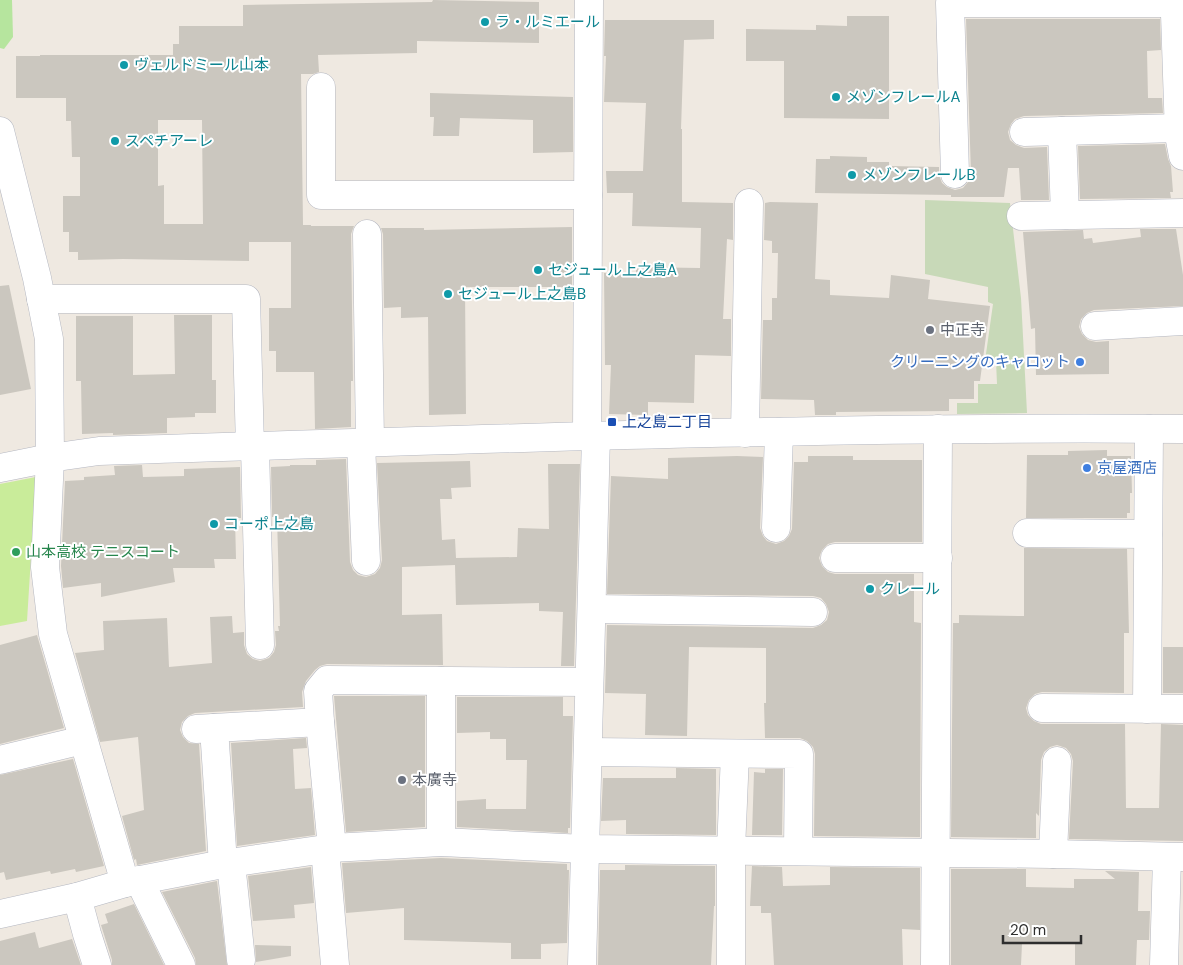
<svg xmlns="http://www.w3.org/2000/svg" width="1183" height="965" font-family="'DM Sans','Noto Sans JP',sans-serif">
<rect width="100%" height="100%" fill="#efe9e1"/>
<path fill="#b6e59e" d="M0,0H12L13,37L4,49L0,48Z"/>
<path fill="#c8d9b8" d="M925,200L1010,203L1021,298L1027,413L957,414V403H978V384H997L996,361H985L993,304L988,302V287L925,274Z"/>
<path fill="#c9ec9a" d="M36,477L27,621L0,626V484Z"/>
<g fill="#cbc7bf" fill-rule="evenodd">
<path d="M433,0L539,2V43L417,41V53L318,55L319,72L313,74H301L303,225H311V226H354L351,234L353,381H351V427L315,429L314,372H276V351H269V308H291V242H249V261L123,259L78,260V252H69V232H63V196H80V157H72L71,121H66V98H16V56H40V55H173V44H179V26H243V5L432,2ZM158,120H202L203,224H164V185L158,186Z"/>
<path d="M847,16H889V119L784,118V61H746V29L816,30V25L847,26Z"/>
<path d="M966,19H1160L1161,50L1147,51L1148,98H1162L1163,113L1024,116L1015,119L1011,124L1008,132L1010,140L1016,145L1024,148L1047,147L1049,200H1021L1019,168H1008L1004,197H951V195L815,193L816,159H830V156L867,157V162H889V166L939,167V175L942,183L947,187L955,190L963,188L968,182L971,174Z"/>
<path d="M605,20H714V39L684,40L681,129H682V202L733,203V240L727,239L723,319H731V356L695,355L694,403L648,402V415L609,414L611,365H605L604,273L636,274V267L700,268L701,228L632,226L633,193H607L606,171H643L646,103L604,102L606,56H604Z"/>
<path d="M430,93L573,97V152L533,153V120L460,118L459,136H433L434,117H430Z"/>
<path d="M1165,144L1168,159L1171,166L1173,192H1170L1171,198L1080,199L1078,146Z"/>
<path d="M770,202L818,203L815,279L830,280V295L889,298L891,275L930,280L928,299L990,306L980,381H974V399H949V411L836,412V415H815L814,400L761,399L763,320H772V298H777L778,253H772V241L764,240L765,203Z"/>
<path d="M572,227V287H465L466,414L429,415L428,317L401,318V307L384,308L383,234L381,228H424V230Z"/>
<path d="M1140,229H1176L1183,275V306L1094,310L1087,313L1081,319L1079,327L1082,334L1088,340L1096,342L1109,341V374L1036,375L1035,328L1031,329L1023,232L1083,230L1084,239L1092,238L1093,243L1141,237Z"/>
<path d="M9,285L31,389L0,395V286Z"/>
<path d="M174,315H212V380H216V413H195V417L167,418V433L113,435V433L82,434L81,381H76V316H133V375L175,374Z"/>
<path d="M1107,450V456H1131L1132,493H1130V513H1127V518H1026L1027,455H1068V451Z"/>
<path d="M737,456L763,457L760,528L763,536L767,541L776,544L784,541L789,536L792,529L794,462H808V456H853V460H922V542H835L828,544L822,550L819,558L822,566L828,572L835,574H914V622L921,623L920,837L814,836L815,754L813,747L807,741L800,738H765L764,703H766V648L689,647L687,736L645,735L646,694L605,693L607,625L813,628L821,625L827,620L829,612L826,604L821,598L813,596L607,594L611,476L668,479V458Z"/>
<path d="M346,459L350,562L353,570L358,575L366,577L375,574L380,568L382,560L377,463L470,461L471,487L451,488L452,499H440L442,540L455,539L456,558L517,557L518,528L549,529L548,464H580L574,666H561L563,612L539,611V603L456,605L455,565L402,567V615L442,614L443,665L327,664L320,666L315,670L306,681L302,692L303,707L195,713L188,716L182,722L180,730L183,737L189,743L199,744L206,851L137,865L136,859L134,860L122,816L144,810L138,737L100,742L75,653L104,650L103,621L167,618L169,667L212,663L210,617L232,616L233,633L244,632V645L247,654L253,659L260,661L269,658L274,652L276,645L275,631H279L278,626H280L277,517H272L271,467L290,466V465H316V460Z"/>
<path d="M142,465L143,477L184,476V469L240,467L241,518H235L236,559H214L215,568H173L175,582L101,597V583L63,588L61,566L65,481L84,480V477L115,475L114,466Z"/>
<path d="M1024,548L1127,549L1129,633H1124V693L1042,692L1035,694L1029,700L1026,708L1028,715L1034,721L1041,724H1125L1126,808H1159L1161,724L1183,725V841L1069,839L1073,761L1071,754L1066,748L1057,745L1050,747L1044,752L1041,760L1039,816L1036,813V838L951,837L953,623H959V615L1024,616Z"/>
<path d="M37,635L64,728L0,744V645Z"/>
<rect x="1163" y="647" width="20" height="46"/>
<path d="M334,696H425V827L346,832Z"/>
<path d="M457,697H563V716H573L570,828H568V833L457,827V801L486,799V809H526L527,760H506V739H490V732L457,733Z"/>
<path d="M306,738L307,748L293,749L295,789L311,788L315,835L237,846L231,743Z"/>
<path d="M73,759L104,866L76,872L75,869L51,874L50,871L6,880L4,872L0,873V775Z"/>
<path d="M676,768L716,769V835L626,834V820L601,821L603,778H676Z"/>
<path d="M765,769H783L782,835H752L754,772L765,773Z"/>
<path d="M441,858L567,864V870H569L567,943L541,944V959H511V943L404,940V908L346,913L342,863Z"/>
<path d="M625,865L715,866V906H714L711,965H598L600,870H625Z"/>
<path d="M752,866L782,867L783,886L830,885V867L920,868V930L902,929L903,965H774L771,913H761V906H750Z"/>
<path d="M311,867L314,903L294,905L295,918L253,921L248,876Z"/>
<path d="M951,869H1026V887L1074,888V879H1115L1105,871L1139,872L1138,911H1150L1149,940H1137L1136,965H1075V944H1022L1021,965H951Z"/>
<path d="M217,881L227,965H196L195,958L162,892Z"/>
<path d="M134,904L164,965H112V960L101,925L108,923L105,914Z"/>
<path d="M35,932L39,948L72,939L81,965H0V941Z"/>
<path d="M255,945L291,946V956L256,962Z"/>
</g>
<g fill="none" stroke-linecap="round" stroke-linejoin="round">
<g stroke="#b4b7c1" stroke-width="29">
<g id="minor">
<path d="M1168,0L1175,14L1179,135L1183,156"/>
<path d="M321,87V195H588"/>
<path d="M0,131L37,278L49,339L50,458L45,567L53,634L125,883"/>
<path d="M1062,131L1065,215"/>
<path d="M1024,132L1179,128"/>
<path d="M955,174L950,3H1170"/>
<path d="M1021,216L1183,213"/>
<path d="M367,234L370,443"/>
<path d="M41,299H246L250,447"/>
<path d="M1095,326L1183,321"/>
<path d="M745,433L749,203"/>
<path d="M587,436L589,0"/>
<path d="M361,443L366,561"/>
<path d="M255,447L260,645"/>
<path d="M0,468L50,458L99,451C460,440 822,426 1183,429"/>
<path d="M776,528L779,432"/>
<path d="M1027,533L1148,534"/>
<path d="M835,558H938"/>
<path d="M592,609L813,612"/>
<path d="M1042,708L1183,709"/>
<path d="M1147,709L1149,429"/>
<path d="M214,728L223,864"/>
<path d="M196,729L320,722"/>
<path d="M588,752L799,754L798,851"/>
<path d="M0,760L83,740"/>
<path d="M441,842V681"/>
<path d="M332,848L320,722L318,691L327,680L589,682"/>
<path d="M325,849L335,965"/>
<path d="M1053,854L1057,761"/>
<path d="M231,863L241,960"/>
<path d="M139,880L181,965"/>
<path d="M77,897L87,934L97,965"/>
<path d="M0,914L77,897L125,883L223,864L332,848L441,842L585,849L1053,854L1183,857"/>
<path d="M582,965L596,436"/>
<path d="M731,965V850L735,754"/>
<path d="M935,965L938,429"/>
<path d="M1164,965L1167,857"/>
</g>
</g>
<use href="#minor" stroke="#fff" stroke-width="28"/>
</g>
<g fill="#0f9aa8" stroke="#fff" stroke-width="2">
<circle cx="485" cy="22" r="5"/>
<circle cx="124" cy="65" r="5"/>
<circle cx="836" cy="97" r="5"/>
<circle cx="115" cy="141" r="5"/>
<circle cx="852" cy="175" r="5"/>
<circle cx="538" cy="270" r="5"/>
<circle cx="448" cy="294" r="5"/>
<circle cx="214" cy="524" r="5"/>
<circle cx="870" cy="589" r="5"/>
</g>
<g fill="#6b7280" stroke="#fff" stroke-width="2">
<circle cx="930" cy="330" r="5"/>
<circle cx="402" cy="780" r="5"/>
</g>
<g fill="#3f7fe0" stroke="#fff" stroke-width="2">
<circle cx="1080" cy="362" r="5"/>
<circle cx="1087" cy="468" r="5"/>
</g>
<rect fill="#1a4fb4" stroke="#fff" stroke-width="2" x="607" y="417" width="10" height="10" rx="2.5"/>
<circle fill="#2e9e5b" stroke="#fff" stroke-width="2" cx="16" cy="552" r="5"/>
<g text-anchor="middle" stroke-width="4" stroke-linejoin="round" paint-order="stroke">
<g font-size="15" fill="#0d838f" stroke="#fff" text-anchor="start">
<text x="495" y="27">ラ・ルミエール</text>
<text x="134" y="70">ヴェルドミール山本</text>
<text x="846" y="102">メゾンフレールA</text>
<text x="125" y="146">スペチアーレ</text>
<text x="862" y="180">メゾンフレールB</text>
<text x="548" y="275">セジュール上之島A</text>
<text x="458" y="299">セジュール上之島B</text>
<text x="224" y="529">コーポ上之島</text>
<text x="880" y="594">クレール</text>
</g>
<g font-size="15" fill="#5b616d" stroke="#fff" text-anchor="start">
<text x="940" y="335">中正寺</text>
<text x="412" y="785">本廣寺</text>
</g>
<g font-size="15" fill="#366cbe" stroke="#fff" text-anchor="end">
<text x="1070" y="367">クリーニングのキャロット</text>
<text x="1097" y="473" text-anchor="start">京屋酒店</text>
</g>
<g font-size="15" fill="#164399" stroke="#fff" text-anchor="start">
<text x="622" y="427">上之島二丁目</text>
</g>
<g font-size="15" fill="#27864d" stroke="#fff" text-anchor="start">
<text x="26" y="557">山本高校 テニスコート</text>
</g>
</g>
<path d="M1003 935v8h78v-8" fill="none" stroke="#2e2e2e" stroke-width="2.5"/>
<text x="1010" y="935" font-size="15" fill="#2e2e2e" stroke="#ffffff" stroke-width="4" paint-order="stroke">20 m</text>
</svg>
